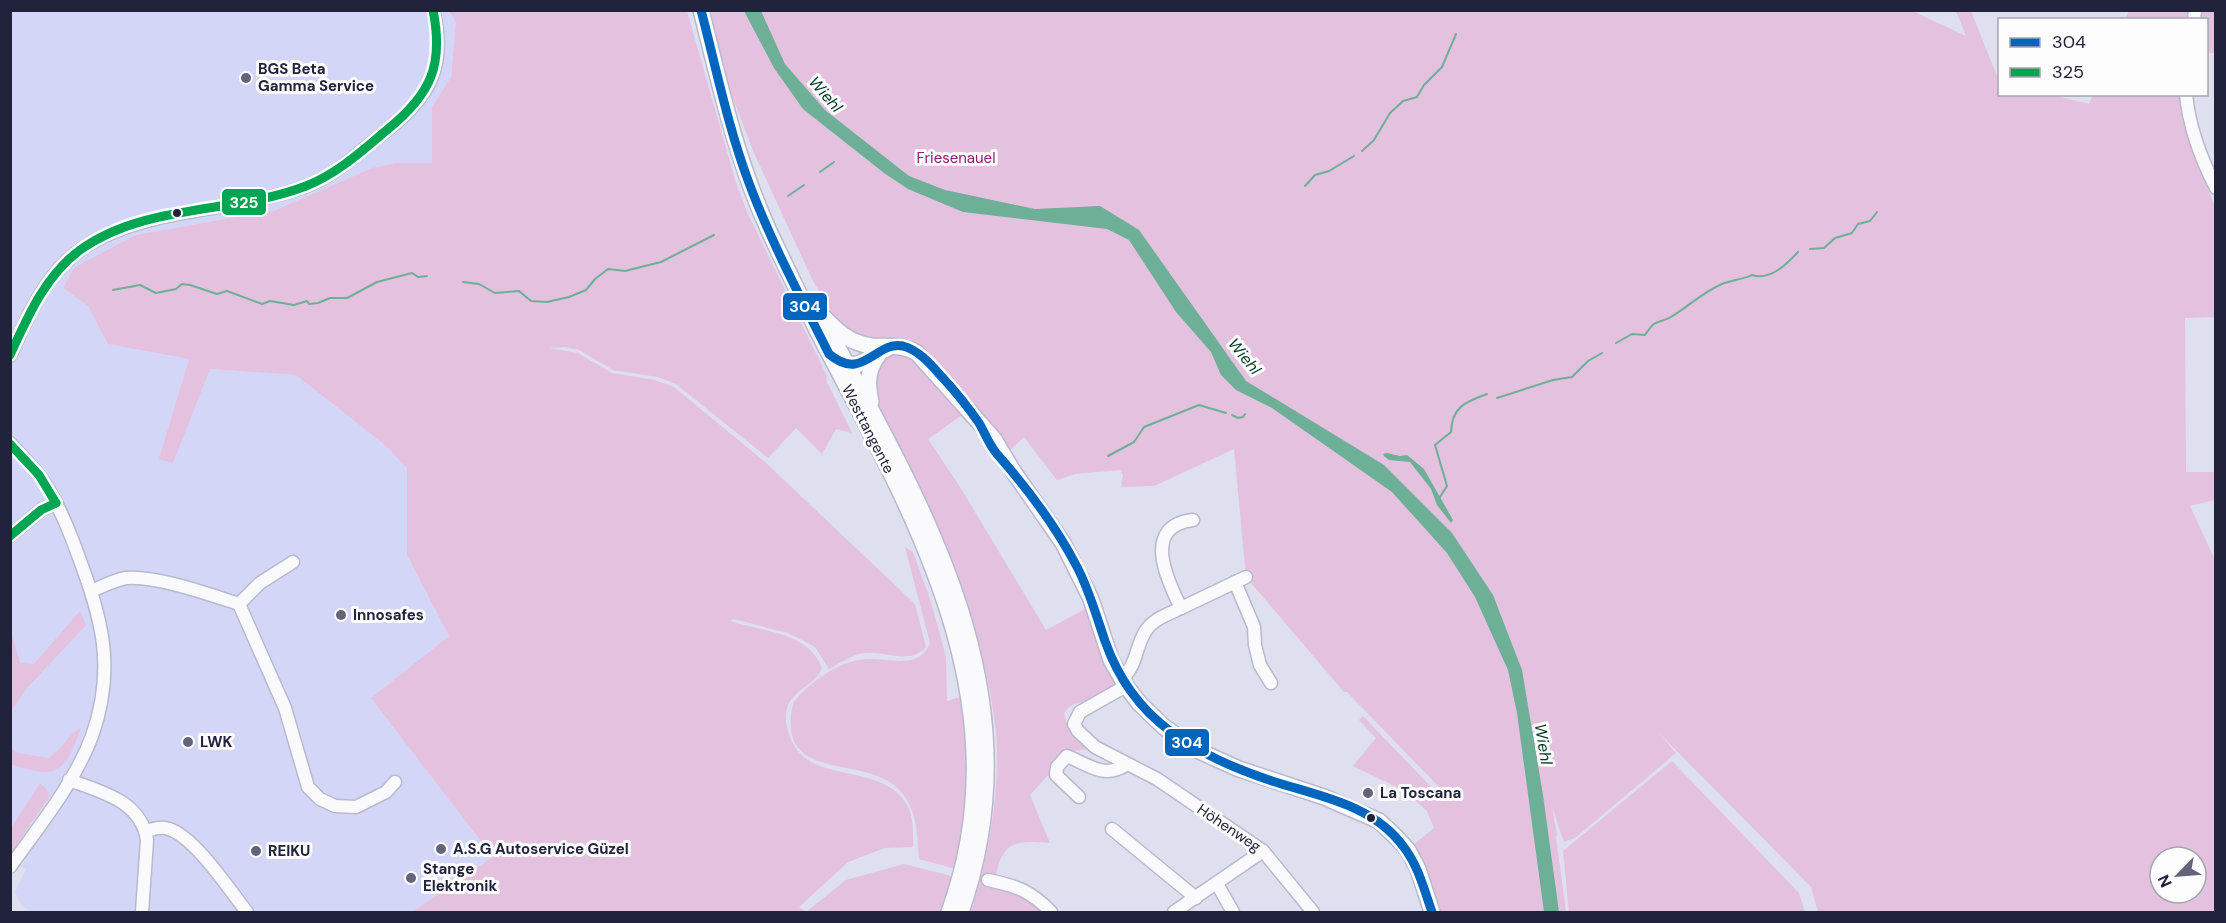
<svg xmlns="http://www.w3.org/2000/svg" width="2226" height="923" font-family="'DM Sans',sans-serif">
<rect width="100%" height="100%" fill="#dedfef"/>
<path fill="#d4d6f7" d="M11,11H449L456,22L451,77L432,107V163H395L372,168L276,210L136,235L63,288L88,306L108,344L189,359L160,459L173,462L209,369L296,375L385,445L407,468V555L449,636L371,698L493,857L412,912H32L21,905L15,892L26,869L21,867L59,804L50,796L46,789L11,828Z"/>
<g fill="#e4c1df" fill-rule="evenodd">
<path d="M1910,10L1966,36L1956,11H1971L1999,81L2000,94L2052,95L2089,104L2093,95H2181V104L2198,163L2216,210L2215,317L2185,318L2186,472H2215V500L2190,506L2215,560V912H1818L1811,887L1658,732L1676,753L1575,838L1564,842L1552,807L1557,835L1556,837L1566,912H1439L1413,845L1434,828L1427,811L1403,790L1353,766L1376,738L1359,720L1363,716L1434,790L1439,787L1347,692H1344L1246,577L1234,449L1154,486L1121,487L1123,475L1120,470L1075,474L1057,480L1024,437L1008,452L926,351L909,339L857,337L840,326L813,281L754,153L723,72L711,11ZM2160,857H2196V893H2160Z"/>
<path d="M449,11H687L736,183L748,214L827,376L826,380L852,433L836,429L822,454L796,428L768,458L676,384L657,377L613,370L579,350L565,347L549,348L578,353L612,373L655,380L674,387L765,462L915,604L926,647C908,667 882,648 859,654C849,657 838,664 829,669L815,647L802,640L788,633L734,619L730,621C762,632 808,631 822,668C816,684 795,689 788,705C784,715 786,727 790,737C807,786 878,761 905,802C914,814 913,832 913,847L885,848L848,862L799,907L806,912H412L493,857L371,698L449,636L407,555V468L385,445L296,375L210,369L173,463L159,459L189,359L108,344L88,306L63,288L75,267L136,235L276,210L372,168L395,163H432V107L451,77L456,22Z"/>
<path d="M2129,11V10L2188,11L2187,19H2125Z"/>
<path d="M2197,11H2215V53H2207L2206,20H2196Z"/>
<path d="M889,352L910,353L965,413L928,439L960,487L1046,630L1089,607L1119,685C1112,689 1105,695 1098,698C1085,703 1071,700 1064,714L1067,724L1092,748L1069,752L1030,795L1050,843C1010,840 1003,842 994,882L1013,887L1047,912H971C988,860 1001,788 996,733C989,660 961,577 930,511C912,471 889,433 872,392L873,371Z"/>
<path d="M905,547L913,552L931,602L946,657L947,701L964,696L968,728L966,815L956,869L919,859C917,837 918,816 905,797C874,748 774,791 793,703C808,684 835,664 859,660C884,655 919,673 930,643Z"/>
<path d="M80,611L86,625L28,687L11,711V632L20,663L34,664Z"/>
<path d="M81,728C64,774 57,780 11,764V747L17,753L49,758C63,749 68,734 81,728Z"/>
<path d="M1672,761L1799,893L1805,912H1569L1563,851Z"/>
<path d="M40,783L46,789L50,796L11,853V828Z"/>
<path d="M904,864L955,877L942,912H806L846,880Z"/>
</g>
<g fill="#6db097">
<path d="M744,11H761L785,64L825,110L909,176L945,190L1035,209L1100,206L1139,230L1246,381L1384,465L1452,533L1493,595L1522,670L1543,795L1559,912H1544L1517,713L1508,670L1475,597L1447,553L1392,492L1272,408L1236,390L1221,375L1211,352L1176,312L1129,240L1107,229L963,212L908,189L884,173L803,109L774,68Z"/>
<path d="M1387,453L1400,456L1407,455L1424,469L1453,520L1451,523L1437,505L1431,489L1410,462L1389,460L1384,456L1383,454Z"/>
</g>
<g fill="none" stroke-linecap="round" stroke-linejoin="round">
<g stroke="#6db097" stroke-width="2">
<path d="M1362,151L1374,140L1390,113L1403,101L1417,97L1424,85L1442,67L1456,34"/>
<path d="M820,172L834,162"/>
<path d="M1305,186L1315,175L1329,171L1354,156"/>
<path d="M788,196L804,185"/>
<path d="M1810,249L1824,248L1835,238L1852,233L1858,224L1870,221L1877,212"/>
<path d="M463,282L479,284L495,293L519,291L531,301L547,302L569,297L586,290L595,279L608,269L625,271L661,262L714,235"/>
<path d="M113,290L140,285L156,293L176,289L182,284L190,285L217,294L227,291L262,304L270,301L294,305L307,301L309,304L318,303L330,298H347L377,282L412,273L418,277L427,276"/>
<path d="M1616,343L1632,334L1645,335C1648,331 1650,327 1654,324C1659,321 1666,320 1671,317C1689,306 1703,292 1722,284C1732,280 1745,279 1752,275C1770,281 1787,264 1798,252"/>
<path d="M1497,398L1553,380L1572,377L1588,361L1602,353"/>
<path d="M1232,415L1238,418L1243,417L1245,414"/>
<path d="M1108,456L1134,442L1144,427L1199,405L1226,413"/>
<path d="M1438,500L1447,486L1435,445L1451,432C1452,407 1465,402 1487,394"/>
</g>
<g stroke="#b8b9cc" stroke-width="15">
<g id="minor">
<path d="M2194,20L2195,10"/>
<path d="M2186,94C2189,127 2201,159 2216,188"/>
<path d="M10,356C32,308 48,265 98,239C160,207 238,211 304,187C335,176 361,151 386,131C430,97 447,66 433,10"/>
<path d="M10,443C19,453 29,463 38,474C56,497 68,527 78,555C102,619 116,668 92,736C74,784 39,826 10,867"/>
<path d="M1193,520C1142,526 1166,578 1181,608C1169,614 1152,619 1145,632C1136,646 1137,663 1125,676L1126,686L1080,712L1074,724L1078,731L1095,747L1157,779L1263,851L1313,912"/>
<path d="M10,536L41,510L56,503"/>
<path d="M1235,582L1254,627L1255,645L1260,665L1271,683"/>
<path d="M92,591C103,586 114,580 126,578C155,575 211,595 239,604L285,708L308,787L320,799L335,806L356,807L386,792L395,782"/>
<path d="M239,604L260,583L293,562"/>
<path d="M1181,608L1246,577"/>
<path d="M69,780C102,792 141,801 147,840L142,912"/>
<path d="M1079,797L1056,775L1057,767L1067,756C1089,765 1104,779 1126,765"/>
<path d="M1112,829L1196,898"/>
<path d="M146,831C153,829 162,826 169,829C195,837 230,891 247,912"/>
<path d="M988,880C1017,886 1031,891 1051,912"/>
<path d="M1217,884L1233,912"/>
<path d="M1174,912L1263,851"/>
</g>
</g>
<g stroke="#b8b9cc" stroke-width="18">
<g id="major">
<path d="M701,10C720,86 737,161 769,231C789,273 809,316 831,357C923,531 1022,711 949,912"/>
<path d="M818,311C834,328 847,343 872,346C889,347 901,344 917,353L994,439L1013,471L1063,543L1091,599L1111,660L1126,686L1139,703L1164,727L1199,751L1239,769L1324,797L1379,821L1397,838L1408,850L1418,869L1432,912"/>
<path d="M829,331C929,517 1036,696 961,912"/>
<path d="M841,363L857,365L890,347"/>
<path d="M871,402C867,383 867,370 879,354"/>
</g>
</g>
<use href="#minor" stroke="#fafafd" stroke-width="12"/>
<use href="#major" stroke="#fafafd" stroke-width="15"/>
<g stroke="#fdfdfd" stroke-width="14">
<path id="bus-1" d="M701,10C716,68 728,127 749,183C771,242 801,298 829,354C863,383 876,340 903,346C919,350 932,366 942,377C955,391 968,407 979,423C985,433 989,445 997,454C1027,488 1055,525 1076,565C1089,589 1096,615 1105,641C1118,678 1139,708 1170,731C1200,754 1236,769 1272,781C1318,796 1372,804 1403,846C1418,865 1424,889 1432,912"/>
</g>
<g stroke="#fdfdfd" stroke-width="14">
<g id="bus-2">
<path d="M10,355C28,316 45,276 80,250C145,203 234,214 306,186C337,174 363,150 388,129C431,94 444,65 433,10"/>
<path d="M10,444L39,475L56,503"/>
<path d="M10,536L41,510L56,503"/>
</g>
</g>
<use href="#bus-1" stroke="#0065bd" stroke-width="9"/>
<use href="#bus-2" stroke="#00a651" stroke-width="9"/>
</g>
<g fill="#63647b" stroke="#fdfdfd" stroke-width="2">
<circle cx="246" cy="78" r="6"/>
<circle cx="341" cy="615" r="6"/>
<circle cx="188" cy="742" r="6"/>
<circle cx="1368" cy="793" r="6"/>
<circle cx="441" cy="849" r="6"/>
<circle cx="256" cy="851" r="6"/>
<circle cx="411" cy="878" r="6"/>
</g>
<g fill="#21223c" stroke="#fdfdfd" stroke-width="2">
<circle cx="177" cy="213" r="5"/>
<circle cx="1371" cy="818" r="5"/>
</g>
<g text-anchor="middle" stroke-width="6" stroke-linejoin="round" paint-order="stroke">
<g font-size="15" font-weight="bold" fill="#21223c" stroke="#fdfdfd" text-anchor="start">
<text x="258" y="74">BGS Beta<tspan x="258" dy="17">Gamma Service</tspan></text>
<text x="353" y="620">Innosafes</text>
<text x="200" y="747">LWK</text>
<text x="1380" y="798">La Toscana</text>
<text x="453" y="854">A.S.G Autoservice Güzel</text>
<text x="268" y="856">REIKU</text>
<text x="423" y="874">Stange<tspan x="423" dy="17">Elektronik</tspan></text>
</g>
<g font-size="15" fill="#8e1e71" stroke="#fdfdfd">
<text x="956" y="163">Friesenauel</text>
</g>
<g font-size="15" fill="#21223c" stroke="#fdfdfd">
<text transform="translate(868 429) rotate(63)" y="5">Westtangente</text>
<text transform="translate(1229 828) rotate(34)" y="5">Höhenweg</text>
</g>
<g font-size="16" font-style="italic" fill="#003a24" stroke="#fdfdfd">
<text transform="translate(826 94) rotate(49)" y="6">Wiehl</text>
<text transform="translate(1245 356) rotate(51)" y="6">Wiehl</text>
<text transform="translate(1544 744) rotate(81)" y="6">Wiehl</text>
</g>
</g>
<g stroke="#fdfdfd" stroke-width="2">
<rect x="221" y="188" width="46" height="28" rx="6" fill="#00a651"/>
<rect x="782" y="292" width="46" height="29" rx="6" fill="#0065bd"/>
<rect x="1164" y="728" width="46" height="29" rx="6" fill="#0065bd"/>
</g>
<g font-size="16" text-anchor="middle" font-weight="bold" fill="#fff">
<text x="244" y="208">325</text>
<text x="805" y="312">304</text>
<text x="1187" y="748">304</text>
</g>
<rect width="2226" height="923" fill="none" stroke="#21223c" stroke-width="24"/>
<rect x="1998" y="18" width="210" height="78" fill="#fdfdfd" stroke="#a5a5b0" stroke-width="1.5"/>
<rect x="2010" y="38" width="30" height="9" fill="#0065bd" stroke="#a5a5b0" stroke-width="1.5"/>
<text x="2052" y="48" font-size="18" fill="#21223c">304</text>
<rect x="2010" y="68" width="30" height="9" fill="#00a651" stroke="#a5a5b0" stroke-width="1.5"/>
<text x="2052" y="78" font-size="18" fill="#21223c">325</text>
<g transform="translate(2178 875) rotate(245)"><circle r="28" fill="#fdfdfd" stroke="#a5a5b0" stroke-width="1.5"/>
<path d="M0-4.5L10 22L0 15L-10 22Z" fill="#63647b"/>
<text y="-9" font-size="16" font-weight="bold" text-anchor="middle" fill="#21223c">N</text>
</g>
</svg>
